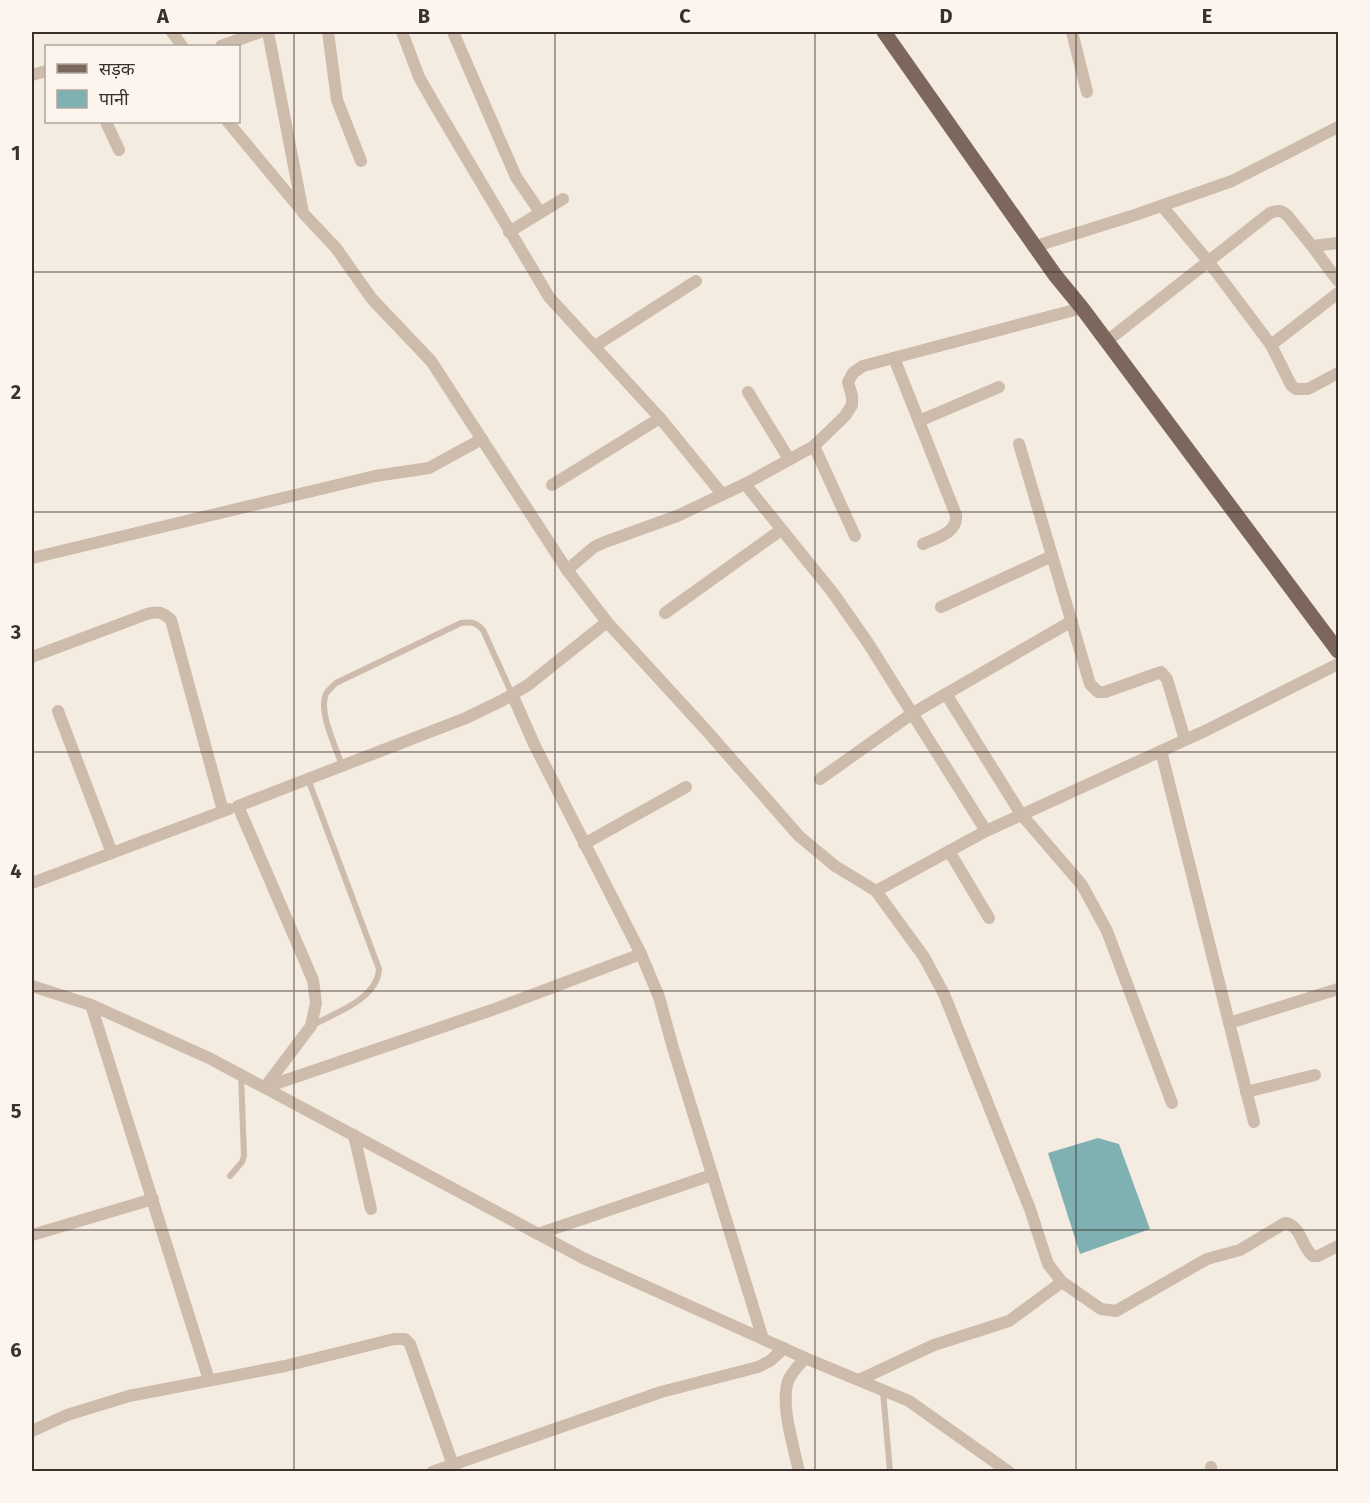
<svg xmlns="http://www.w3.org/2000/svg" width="1370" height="1503" font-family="'Fira Sans','Noto Sans Devanagari',sans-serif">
<rect width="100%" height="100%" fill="#f4ebe1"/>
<path fill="#7fb0b2" d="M1098,1138L1119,1144L1150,1229L1080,1254L1048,1153Z"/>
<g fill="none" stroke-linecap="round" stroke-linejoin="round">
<g stroke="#cdbbac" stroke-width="6">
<path d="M342,765C336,748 318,711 326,694C328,690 332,687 336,683L461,623C471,622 476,622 483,630L512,694"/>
<path d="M308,779L379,969C377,1000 334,1013 311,1026"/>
<path d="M230,1176L242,1162L244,1156L241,1075"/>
<path d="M883,1391L890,1472"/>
</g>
<g stroke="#cdbbac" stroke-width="12">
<path d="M172,32L182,46"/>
<path d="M268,32L303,213L336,248L372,299L431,361L567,570L607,622L706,730L799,836L835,866L876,891L924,957L944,994L1030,1209L1048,1264L1062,1282L1101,1309L1116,1311L1207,1259L1240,1250L1285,1223C1302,1226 1301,1247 1313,1256H1318L1338,1246"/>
<path d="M328,32L337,100L361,161"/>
<path d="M402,32L419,77L435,105L549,297L660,418L722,494"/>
<path d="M453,32L516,177L540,212"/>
<path d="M1072,32L1087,92"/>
<path d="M221,46L260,32"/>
<path d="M32,75L46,71"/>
<path d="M106,122L119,150"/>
<path d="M228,122L302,211"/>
<path d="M1162,206L1208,261L1271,345L1291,385L1296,389H1308L1338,373"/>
<path d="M509,232L563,199"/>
<path d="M1036,246L1135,215L1232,181L1338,127"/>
<path d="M1312,246L1338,281"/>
<path d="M1107,341L1270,213C1277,210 1281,210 1287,215L1312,246L1338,243"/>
<path d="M1271,345L1338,293"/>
<path d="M595,346L696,281"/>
<path d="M894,358L956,515C958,533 936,538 923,544"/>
<path d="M748,392L789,459"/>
<path d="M919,421L999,387"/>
<path d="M1019,444L1090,684L1098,692H1105L1161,672L1167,679L1185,740"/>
<path d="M814,446L855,536"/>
<path d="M745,484L833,593L868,643L986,831"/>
<path d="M552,485L660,418"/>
<path d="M32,558L375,476L429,468L482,439"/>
<path d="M567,570L594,547L605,542L677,516L745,484L814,446L845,416L852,405V396L848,382L853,373L863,366L1082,308"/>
<path d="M941,607L1052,556"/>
<path d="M665,613L781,530"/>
<path d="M32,657L147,614C158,611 163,612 171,620L223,811"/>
<path d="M512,694L534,744L641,954L659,997L673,1048L763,1339"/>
<path d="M946,694L1021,814L1082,885L1107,931L1172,1103"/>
<path d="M58,711L112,853"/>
<path d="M1161,751L1254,1122"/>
<path d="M820,779L913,713L1072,621"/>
<path d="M584,844L686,787"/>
<path d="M949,851L989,918"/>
<path d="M32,883L229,809"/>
<path d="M876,891L986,831L1207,730L1338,664"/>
<path d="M32,986L91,1005L209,1058L583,1258L805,1358L909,1401L1009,1472"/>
<path d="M91,1005L209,1380"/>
<path d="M1229,1023L1338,989"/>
<path d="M265,1087L311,1026L316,1003L313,980L238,806L466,718L503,700L528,685L607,622"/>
<path d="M266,1087L492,1010L641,954"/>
<path d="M1246,1092L1315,1075"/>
<path d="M354,1135L371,1209"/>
<path d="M538,1234L712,1175"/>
<path d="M32,1235L153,1199"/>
<path d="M859,1380L934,1345L1009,1321L1062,1282"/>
<path d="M32,1431L67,1415L129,1396L285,1366L394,1339H405L410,1344L453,1465"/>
<path d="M1211,1467L1212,1472"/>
<path d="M432,1472L661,1392L758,1367L770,1361L784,1348"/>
<path d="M799,1472C794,1447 780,1405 788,1381C791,1373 799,1365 805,1358"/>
</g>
<path stroke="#7d675c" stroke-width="15" d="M884,32L1055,275L1082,308L1338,651"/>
</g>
<path fill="none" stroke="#3b302b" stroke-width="1.5" stroke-opacity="0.55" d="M294,32V1472M555,32V1472M815,32V1472M1076,32V1472M32,272H1338M32,512H1338M32,752H1338M32,991H1338M32,1230H1338"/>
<rect width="1370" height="1503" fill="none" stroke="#fbf5ee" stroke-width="66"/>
<rect x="45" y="45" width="195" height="78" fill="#fbf5ee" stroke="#aea6a0" stroke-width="1.5"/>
<rect x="57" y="64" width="30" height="9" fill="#7d675c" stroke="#aea6a0" stroke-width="1.5"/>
<text x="99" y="75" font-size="18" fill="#3b302b">सड़क</text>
<rect x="57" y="90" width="30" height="18" fill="#7fb0b2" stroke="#aea6a0" stroke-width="1.5"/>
<text x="99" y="105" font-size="18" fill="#3b302b">पानी</text>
<rect x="33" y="33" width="1304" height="1437" fill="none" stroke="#3b302b" stroke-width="2"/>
<g font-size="20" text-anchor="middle" font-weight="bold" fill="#3b302b">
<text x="163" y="23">A</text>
<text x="424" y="23">B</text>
<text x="685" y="23">C</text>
<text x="946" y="23">D</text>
<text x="1207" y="23">E</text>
<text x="16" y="160">1</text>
<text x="16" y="399">2</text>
<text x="16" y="639">3</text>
<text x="16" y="878">4</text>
<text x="16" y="1118">5</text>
<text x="16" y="1357">6</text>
</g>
</svg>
